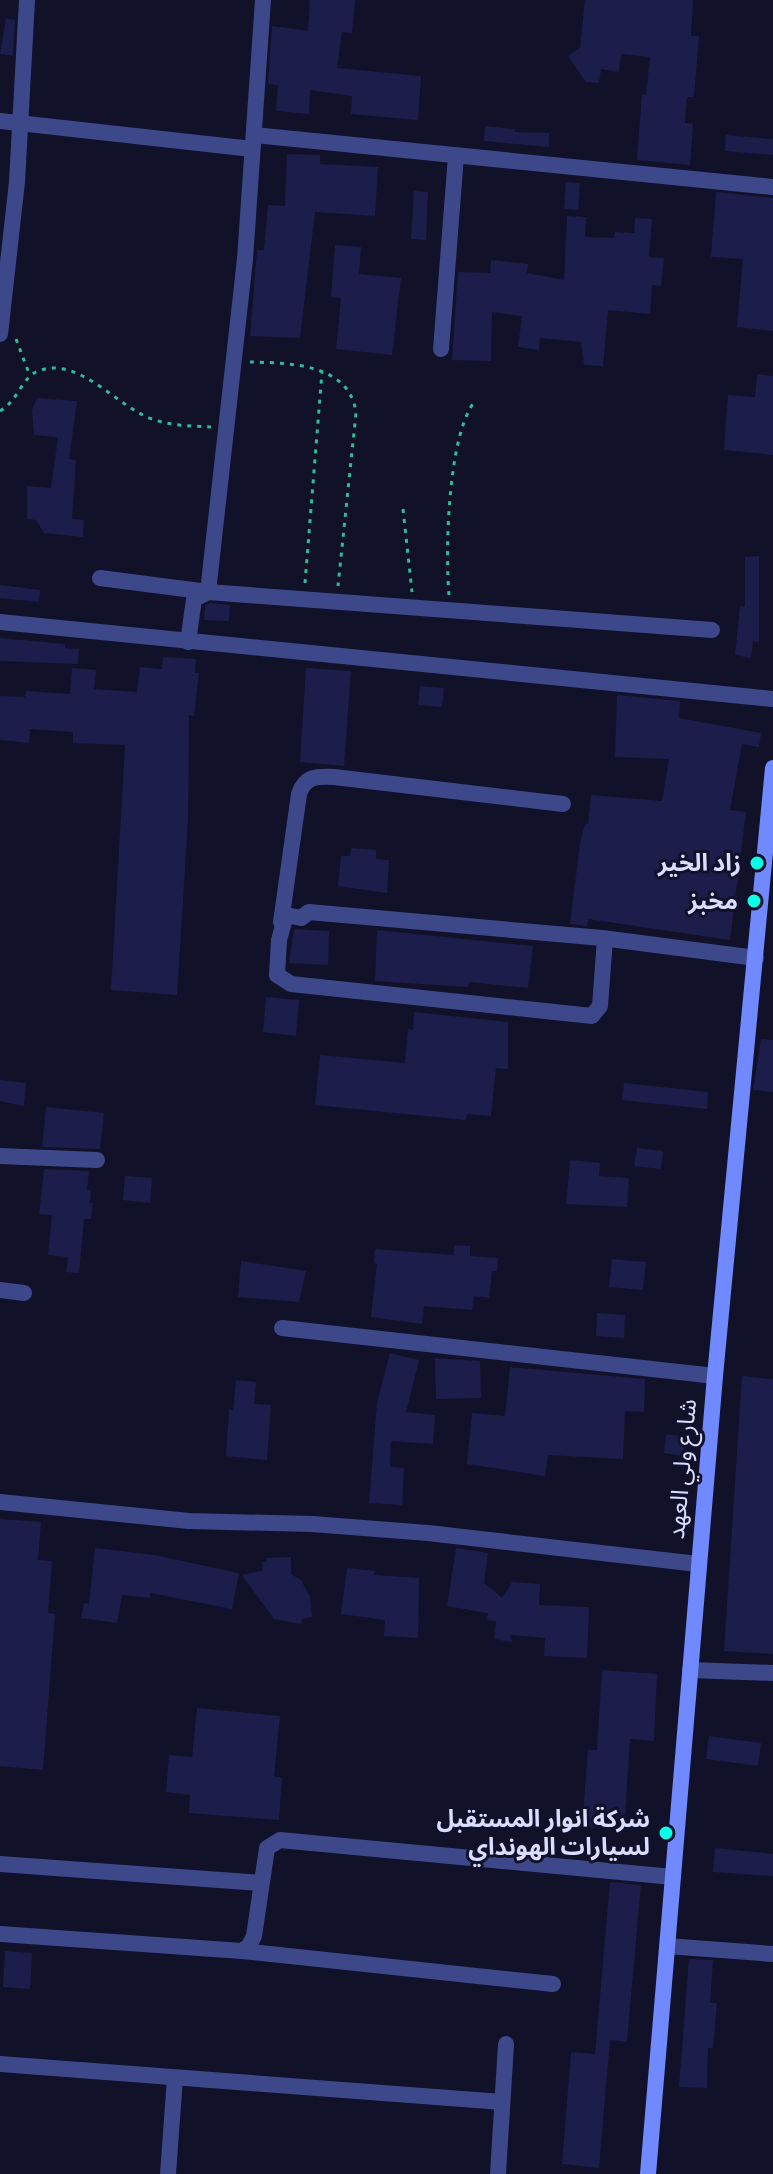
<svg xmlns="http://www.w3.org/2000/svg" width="773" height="2174" font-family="Manrope,'Noto Sans Arabic',sans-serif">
<rect width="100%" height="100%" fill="#11112a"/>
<g fill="#1d1d4b">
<path d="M310,0H355L352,33L342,32L337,68L421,76L418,120L351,114L352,96L310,90L309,114L276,111L278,85L268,84L272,26L308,31Z"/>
<path d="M585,0H693L691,36H699L694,97H687L685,123L693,124L690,165L637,160L642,94L646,95L650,57L621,54L619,72L601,69L599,83L586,82L568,56L580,48Z"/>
<path d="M6,18L15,20L13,56L0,54Z"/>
<path d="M485,126L515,129V132L549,133V147L484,141Z"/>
<path d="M726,135L773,139V155L725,151Z"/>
<path d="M287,154L320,155V164L378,167L375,216L315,212L300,338L250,336L257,250H264L268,205L285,206Z"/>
<path d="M566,182L580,183L578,210L564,209Z"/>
<path d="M414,191L428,192L426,240L411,239Z"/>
<path d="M716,192L773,198V331L737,327L743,259L711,257Z"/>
<path d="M567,216L586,217L585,237L614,238L615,232L634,233L635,218L652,219L649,257L664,258L661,286L652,285L650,314L608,310L603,366L584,365L581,342L540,338L539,350L518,347L522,316L492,312L491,361L452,360L458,272L490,273L491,260L528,264L527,273L564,280Z"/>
<path d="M335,245L361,247L359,274L401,278L392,355L336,349L341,298L331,297Z"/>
<path d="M757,374L773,376V455L724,450L728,395L755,397Z"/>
<path d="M37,398L77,401L69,459L76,460L72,519L84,520L83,537L44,533L36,520L27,519V486L51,488L58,437L34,435L32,410Z"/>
<path d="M759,556V642L753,641L751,658L735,655L740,606L745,607V557Z"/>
<path d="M0,585L40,590L39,602L0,598Z"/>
<path d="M210,603L230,605L229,621L204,620L205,606Z"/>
<path d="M0,638L65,644V648L79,649L78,664L0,661Z"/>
<path d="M163,657L196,659L195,673H199L194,716L189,715L188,820L177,995L111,990L125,745L73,743V732L30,729L29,743L0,740V696L25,697L26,691L70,694L72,668L96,670L94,689L137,692L140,667L162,669Z"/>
<path d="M306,668L351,671L344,766L300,762Z"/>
<path d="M420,686L444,688L442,707L418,705Z"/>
<path d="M617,695L680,701L679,718L761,733L759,747L742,744L730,810L746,812L730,940L588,919L587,926L570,924L580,843L585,824H588L591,795L662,801L669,759L615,757Z"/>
<path d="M351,848L376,850V859L389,860L387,893L338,886L341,856H350Z"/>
<path d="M294,929L329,931L328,965L289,963Z"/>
<path d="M377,930L533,946L528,988L469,982L468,987L375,981Z"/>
<path d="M266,997L299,1000L296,1036L263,1032Z"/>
<path d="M414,1012L508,1022V1069L496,1068L491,1116L467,1114L466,1120L315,1105L320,1055L405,1063L408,1029L413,1030Z"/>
<path d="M761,1039L773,1040V1092L753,1090Z"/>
<path d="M0,1080L26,1083L24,1106L0,1101Z"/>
<path d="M624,1083L708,1092L707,1109L622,1100Z"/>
<path d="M46,1107L104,1113L100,1149L42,1147Z"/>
<path d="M637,1148L663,1151L661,1169L634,1166Z"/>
<path d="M570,1160L600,1163L599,1176L629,1178L627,1207L566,1204Z"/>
<path d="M44,1169L89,1171L87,1190H91L90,1203H93L91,1219H84L79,1273L66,1272L68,1257L48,1255L52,1215L39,1214Z"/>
<path d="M125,1176L152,1178L150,1203L123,1200Z"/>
<path d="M454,1245L470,1246V1256L498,1258L497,1271H492L489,1298L474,1296L472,1310L424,1306L422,1324L371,1317L377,1264L374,1263L375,1249L454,1255Z"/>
<path d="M612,1259L646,1262L643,1290L609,1287Z"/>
<path d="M241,1261L306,1271L299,1302L238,1297Z"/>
<path d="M597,1313L625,1315L624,1338L596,1336Z"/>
<path d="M390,1353L419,1360L406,1412L435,1415L433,1444L391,1441L390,1467L404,1468L402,1505L369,1503L377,1403Z"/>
<path d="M435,1358L480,1361L481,1398L436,1399Z"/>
<path d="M510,1367L645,1379L644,1412L625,1411L623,1459L548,1455L545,1476L467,1464L472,1413L505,1416Z"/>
<path d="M742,1376L773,1379V1654L724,1651Z"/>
<path d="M236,1380L256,1382L254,1404L271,1405L267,1460L226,1456L229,1410H233Z"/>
<path d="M666,1434L685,1437L683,1456L664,1453Z"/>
<path d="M0,1519L41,1522L38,1560L52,1561L48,1613L55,1614L43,1770L0,1766Z"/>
<path d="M95,1548L154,1555L239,1573L232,1609L150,1593V1598L122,1595L117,1623L81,1618L84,1603L89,1604Z"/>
<path d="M456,1548L488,1553L484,1583L502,1598L512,1582L540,1584L539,1605L589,1607L587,1658L544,1656L545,1638L510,1635L512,1642L494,1639L496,1621L487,1620L488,1613L447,1606Z"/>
<path d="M291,1557V1574L301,1580L310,1597L312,1617L302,1619L301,1624L274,1619L242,1575L263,1570L262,1562H267V1558Z"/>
<path d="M347,1568L375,1571L374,1575L419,1578L418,1638L384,1636L385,1620L341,1614Z"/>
<path d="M602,1670L657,1674L654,1741L630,1739L624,1830L582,1827L588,1750H597Z"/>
<path d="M197,1708L280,1716L274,1777H282L279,1820L189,1813L190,1795L166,1792L169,1755L192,1757Z"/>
<path d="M709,1736L761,1743L758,1766L706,1759Z"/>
<path d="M715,1848L773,1854V1876L713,1872Z"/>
<path d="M610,1882L641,1885L627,2042L610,2040L599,2168L562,2164L571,2052L595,2054Z"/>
<path d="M5,1951L32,1953L30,1989L3,1987Z"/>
<path d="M689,1959L713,1960L710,2003H717L713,2048H708L707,2088L679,2087Z"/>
</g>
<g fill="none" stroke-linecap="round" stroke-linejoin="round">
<g stroke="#31bc99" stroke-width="3" stroke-dasharray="4 6" stroke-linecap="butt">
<path d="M16,339L30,376"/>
<path d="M250,362C288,363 350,363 356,413L338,586"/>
<path d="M0,411C18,401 22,377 38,371C80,355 118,409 155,420C173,426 192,426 211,427"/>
<path d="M403,509L412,592"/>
<path d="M305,583L322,372"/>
<path d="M449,595C445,551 448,434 475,401"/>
</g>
<g stroke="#3c4889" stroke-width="16">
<path d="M0,121L252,149"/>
<path d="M254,135L773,187"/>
<path d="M0,334L17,182L27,0"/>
<path d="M441,349L456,156"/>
<path d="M100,578L208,592L712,630"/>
<path d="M0,622L773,699"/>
<path d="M188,642L194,599L208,592L245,259L263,0"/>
<path d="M281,922L299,794C305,776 317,776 334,777L563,804"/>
<path d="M605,939L600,1006L592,1016L291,984L277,975L279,940L286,915L301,918L309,912L602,938L756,958"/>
<path d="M0,1156L97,1160"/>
<path d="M0,1290L24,1293"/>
<path d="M282,1328L715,1376"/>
<path d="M0,1502L189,1521L312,1524L428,1533L698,1564"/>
<path d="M690,1670L773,1673"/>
<path d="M0,1864L261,1883"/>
<path d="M0,1934L242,1951L249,1946L254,1936L267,1848L280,1840L673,1877"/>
<path d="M667,1946L773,1954"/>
<path d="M242,1951L553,1984"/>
<path d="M0,2064L502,2102"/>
<path d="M168,2174L175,2078"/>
<path d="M498,2174L506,2044"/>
</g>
<path stroke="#7189fe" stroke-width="16" d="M648,2174L715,1376L773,768"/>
</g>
<g fill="#07fee7" stroke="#11112a" stroke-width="3">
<circle cx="757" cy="863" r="8"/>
<circle cx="754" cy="901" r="8"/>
<circle cx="666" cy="1833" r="8"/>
</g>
<g text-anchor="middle" stroke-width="6" stroke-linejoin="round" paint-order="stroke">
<g font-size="24" font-weight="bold" fill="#daddff" stroke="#11112a" text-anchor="end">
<text x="741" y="871">زاد الخير</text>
<text x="738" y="909">مخبز</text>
<text x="650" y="1827">شركة انوار المستقبل<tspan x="650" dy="28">لسيارات الهونداي</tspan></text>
</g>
<g font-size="24" fill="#daddff" stroke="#11112a">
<text transform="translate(682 1469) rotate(-85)" y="8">شارع ولي العهد</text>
</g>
</g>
</svg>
